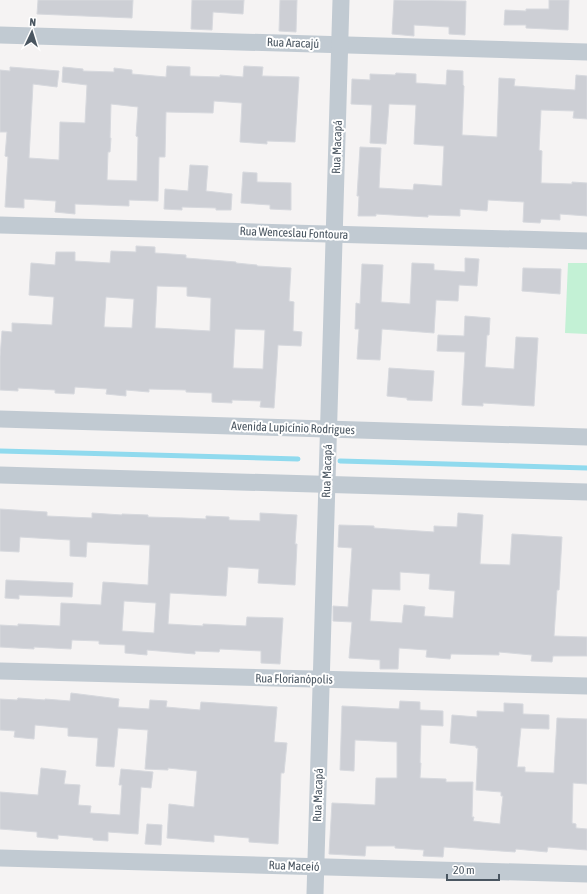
<svg xmlns="http://www.w3.org/2000/svg" width="587" height="894" font-family="'Asap Condensed',sans-serif">
<rect width="100%" height="100%" fill="#f5f3f3"/>
<path fill="#c3f1d5" d="M568,263H587V334L565,333Z"/>
<g fill="none" stroke-linecap="round" stroke-linejoin="round">
<g stroke="#90daee" stroke-width="5">
<path d="M0,451L298,459"/>
<path d="M340,461L587,468"/>
</g>
</g>
<g fill="#cdcfd5" stroke="#d7d9de" fill-rule="evenodd">
<path d="M38,0H133L132,18L37,14Z"/>
<path d="M192,0H244L243,14L213,12L212,30L191,29Z"/>
<path d="M280,0H297L296,32L279,31Z"/>
<path d="M394,0L466,1L465,35L449,34V27L414,25V36L392,34Z"/>
<path d="M549,0H569L568,30L526,28V25H504L505,10L526,11V9H549Z"/>
<path d="M167,66L190,67V76L220,77V75L243,77L244,66L263,67L262,76L299,77L295,142L267,141V144L240,142L242,103L214,101L213,113L166,112L165,157H159L158,201L129,200V206L75,204V214L55,212L56,201L24,199V208L5,207L8,157L5,156L7,132H0V70L10,71V67L59,71L57,87L33,84L29,158L59,160L60,122L85,123L87,85L62,82L63,67L83,69V71L114,72V68L132,70V74L166,77ZM111,104L138,107L136,136L138,137L137,181L107,180L108,152H110L111,138H110Z"/>
<path d="M447,70L463,71V85L464,86L462,135L497,137L499,78L515,79L514,86L575,90L576,75L587,76V119L573,118L574,111L541,110L539,150L542,151L541,183L572,184V182L587,183V216L560,214V220L541,219L540,223L523,222L524,202L488,200L487,211L460,209V216L428,215V217L376,214V216H358L359,196H357L360,147L381,148L379,188L413,190L414,184L442,186L444,146L414,144L416,105L389,104L386,144L370,143L372,105L351,104L352,79L370,80V74L395,75L396,73L416,74V83L446,85Z"/>
<path d="M190,165L208,166L206,191L232,194L231,210H216V208L182,207V210L164,209L165,189L188,191Z"/>
<path d="M243,172L257,173V182L291,183V210L270,209V205L241,203Z"/>
<path d="M136,246L155,247V253L186,255V258L236,262V263L257,265V266L291,268L289,301L294,302L293,331L302,332L301,346L278,345L274,408L260,407L261,401L232,400V403L212,402V393L186,392V390L149,389V392L126,390V396L106,394L107,389L75,387L74,394L55,393V390L18,388V391L0,390V357L2,331L12,332V323L52,325L54,297L29,295L31,263L55,265L56,252H75V261L110,263L111,251L136,252ZM157,286L187,287V296L211,298L210,331L155,328ZM106,297L134,299L132,328L104,327ZM235,329L265,330L263,369L233,368Z"/>
<path d="M465,258L479,259L477,286L459,285L458,301L436,300L434,333L382,329L380,360L357,359L359,329H355L356,303L360,304L362,264L383,265L381,302L410,304L412,263L434,264V270L465,272Z"/>
<path d="M523,268L561,269L560,294L522,291Z"/>
<path d="M465,316L490,318L489,335H487L485,367L514,369L516,337L538,338L534,406L483,403V406L462,405L465,352L437,351L438,335L464,336Z"/>
<path d="M389,368L434,371L432,401L407,400V398L387,396Z"/>
<path d="M0,509L47,512V516L92,518V513L122,515V514L148,515V517L184,518L206,519V516L229,517V520L260,521V513L297,515L295,544H297L295,585L258,583L259,569L228,567L226,596L170,593L168,624L203,626V624L246,626L247,617L283,618L280,664L261,663V651L220,649L219,652L195,651V654L147,650V655L125,653V645L99,644V641L72,640L71,649L34,647V649L0,647V625L18,626V624L60,626L61,603L101,605L103,582L148,585L150,545L87,542L86,557L70,556V540L20,537L19,552L0,551ZM124,601L156,603L154,633L122,631Z"/>
<path d="M458,513L483,515L480,564L510,565L512,534L562,537L559,590H557L554,636L587,637V656H553L552,662L531,661L532,655L499,652V655L451,654L450,659L426,657L427,650L399,648L398,669H380V660L349,658L352,622L333,621V606L348,607L352,548L338,547L339,525L374,526V528L434,532V526L457,527ZM400,572L430,574L429,589L455,591L453,618L424,616L425,607L404,605L402,623L370,621L372,589L400,590Z"/>
<path d="M6,580L73,583L72,597L19,595V599L5,598Z"/>
<path d="M71,693L119,699L118,707L149,709L150,700L167,701L166,707L200,710L201,702L277,707L274,742L287,743L284,773H281L278,844L249,842V838L214,835V842L167,838L169,804L194,807L197,771L168,768V770L145,769L148,730L118,728L114,767L96,766L98,738L68,736V728L35,725L34,739L14,737L15,731L0,730V699L17,700L18,698L45,700V699L70,701Z"/>
<path d="M400,701L420,702V710L443,711V726L421,725L420,763H421L420,778L446,779V782H473L472,817H474L473,821L500,824L503,796H501V792L476,790L478,748H476V746L450,743L452,715L477,717V711L504,712V703L523,704V714L549,715V729L521,728L517,767H525V772L554,773L557,718L587,719V784L573,783L572,823L576,824V828L587,829V850L548,847L547,852L516,849L515,852L444,847L443,857L423,856L424,850L395,848V846H366L365,856L329,854L332,803L375,805L376,778H397V742L355,740L354,771L340,770L342,706L399,709Z"/>
<path d="M41,768L66,771L64,784L80,785L78,805L91,806L90,813L120,815L122,785H119L121,769L153,772L151,788L141,787L138,834L108,832V841L93,840V838L58,835V839L37,837V832L0,829V792L38,795Z"/>
<path d="M147,824L162,825L161,845L145,844Z"/>
</g>
<g fill="none" stroke-linecap="round" stroke-linejoin="round">
<g stroke="#c1cad2" stroke-width="17">
<path d="M0,35L587,52"/>
<path d="M0,225L587,241"/>
<path d="M0,419L587,437"/>
<path d="M0,475L587,492"/>
<path d="M0,671L587,686"/>
<path d="M0,858L587,874"/>
<path d="M315,894L341,0"/>
</g>
</g>
<g text-anchor="middle" stroke-width="4" stroke-linejoin="round" paint-order="stroke">
<g font-size="12" fill="#4a5661" stroke="#fff">
<text transform="translate(293 43) rotate(2)" y="4">Rua Aracajú</text>
<text transform="translate(337 147) rotate(-88)" y="4">Rua Macapá</text>
<text transform="translate(294 233) rotate(2)" y="4">Rua Wenceslau Fontoura</text>
<text transform="translate(293 428) rotate(2)" y="4">Avenida Lupicínio Rodrigues</text>
<text transform="translate(327 471) rotate(-88)" y="4">Rua Macapá</text>
<text transform="translate(294 679) rotate(1)" y="4">Rua Florianópolis</text>
<text transform="translate(318 795) rotate(-88)" y="4">Rua Macapá</text>
<text transform="translate(294 866) rotate(2)" y="4">Rua Maceió</text>
</g>
</g>
<g transform="translate(32 32) rotate(4)" stroke="#ffffff" stroke-width="3" paint-order="stroke">
<path d="M0-3L7 15L0 10L-7 15Z" fill="#4a5661"/>
<text y="-6" font-size="11" font-weight="bold" text-anchor="middle" fill="#4a5661">N</text>
</g>
<path d="M447 874v6h52v-6" fill="none" stroke="#4a5661" stroke-width="2"/>
<text x="453" y="874" font-size="12" fill="#4a5661" stroke="#ffffff" stroke-width="3" paint-order="stroke">20 m</text>
</svg>
